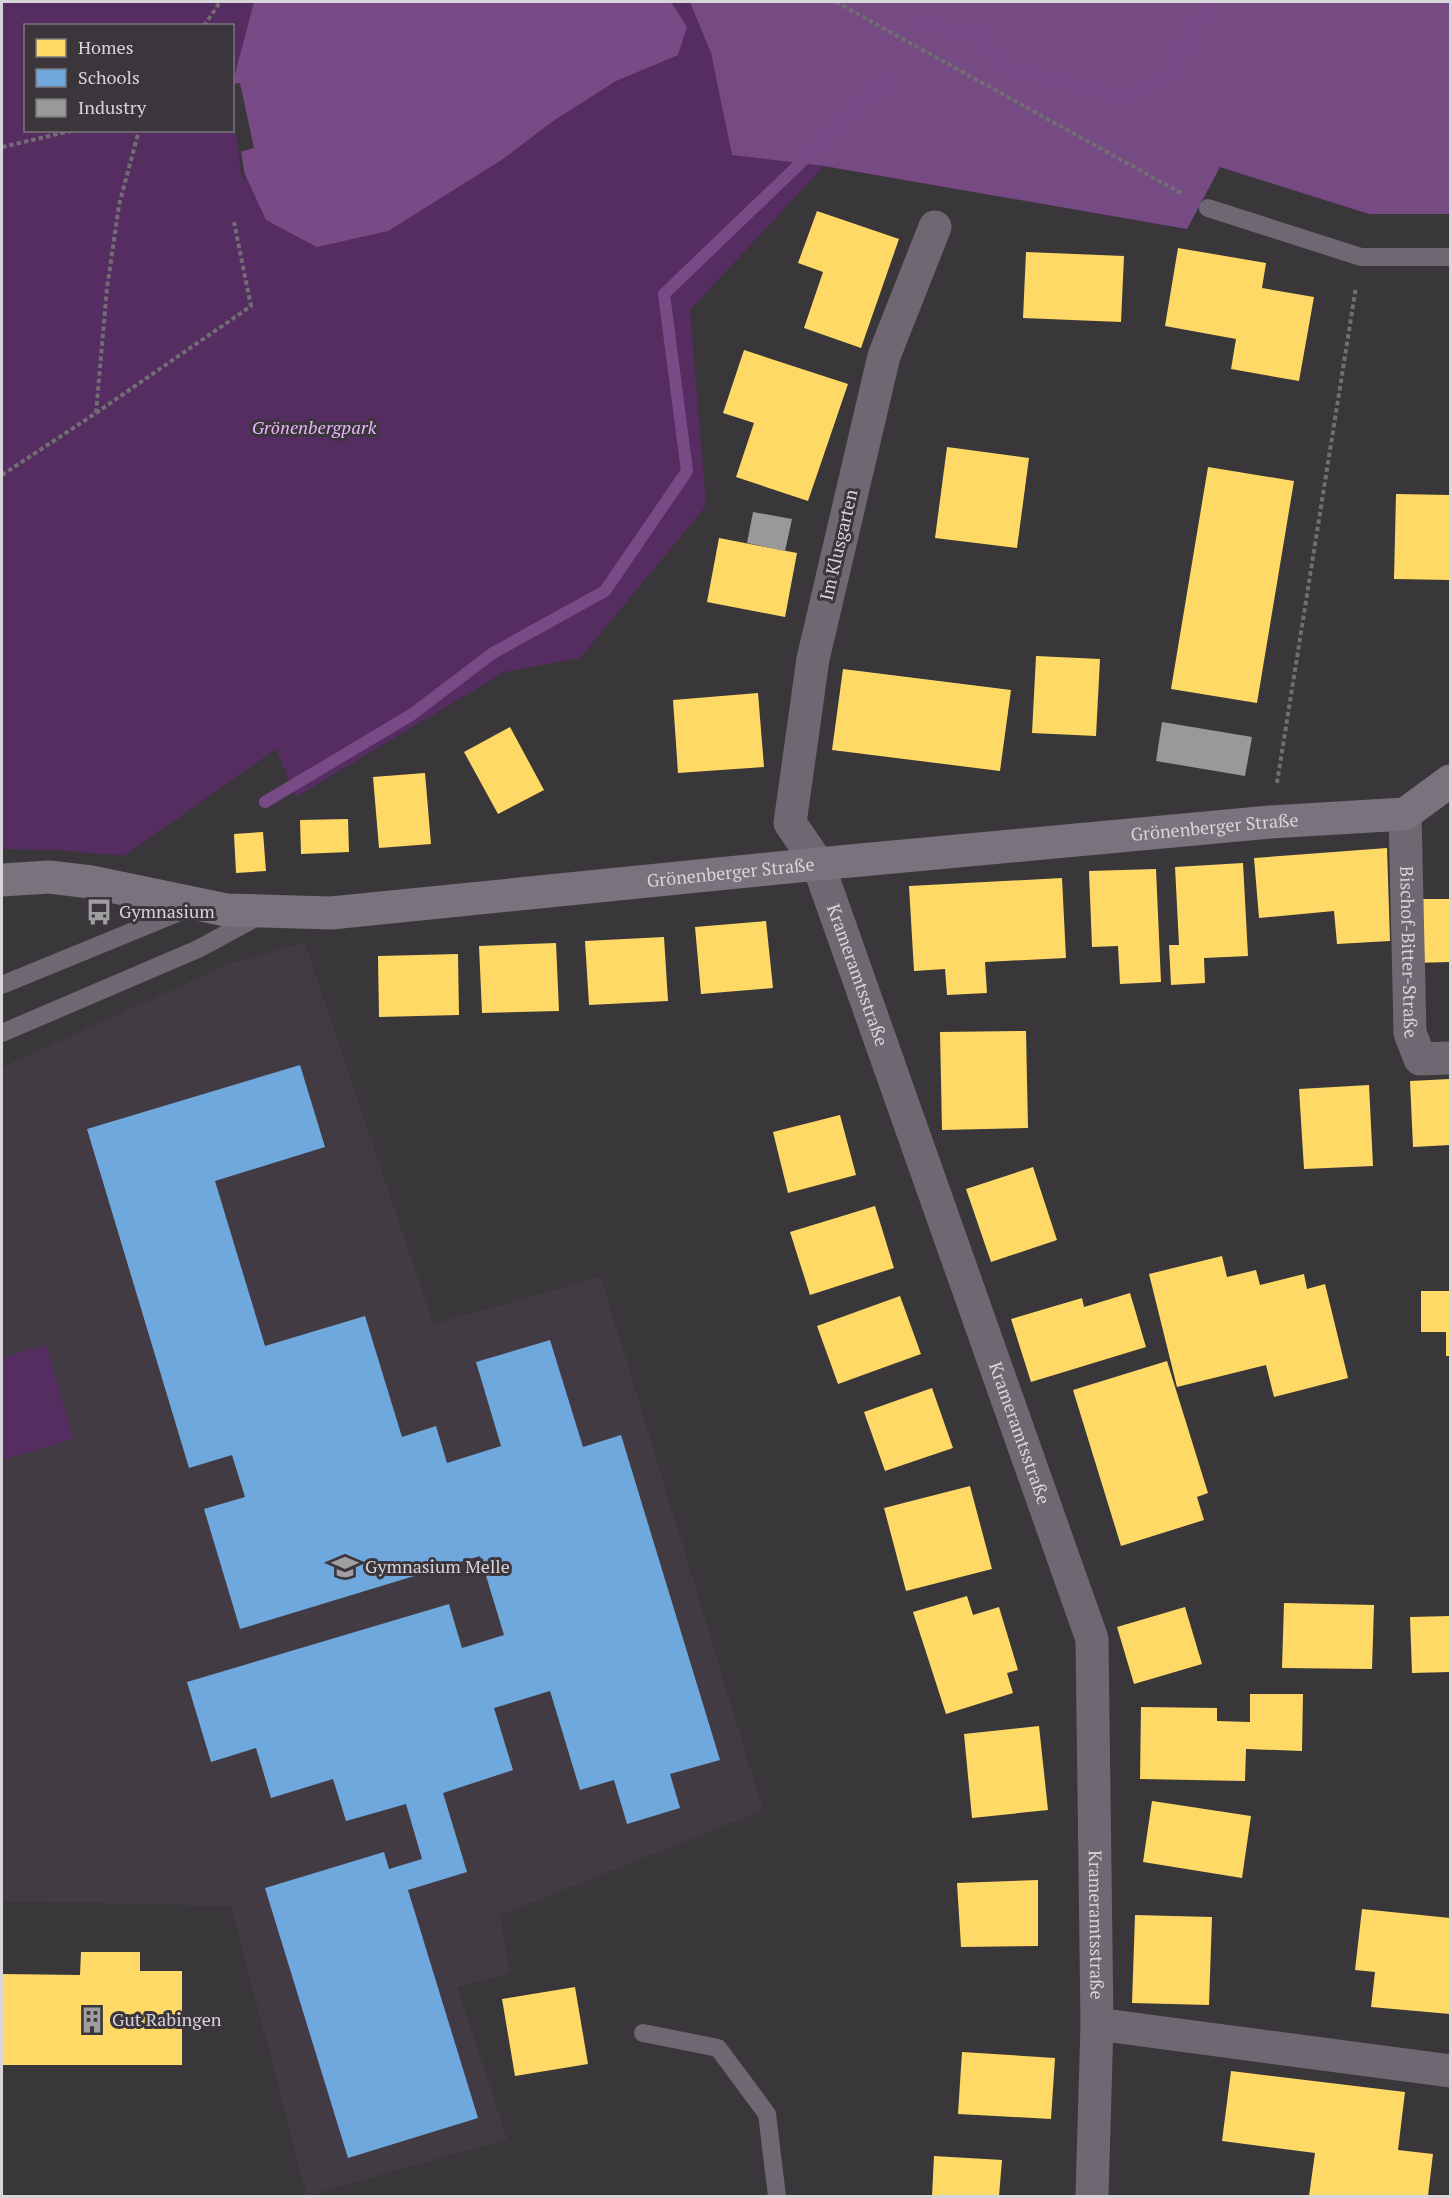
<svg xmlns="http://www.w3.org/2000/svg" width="1452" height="2198" font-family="'PT Serif',serif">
<rect width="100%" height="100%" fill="#39373a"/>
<path fill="#433b44" d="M305,943L433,1324L601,1277L763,1810L500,1915L510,1973L457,1987L507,2139L307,2196L231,1906L2,1901V1067L234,962Z"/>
<g fill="#552d60" fill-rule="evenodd">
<path d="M2,2H1450V214H1369L1220,167L1187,229L824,166L690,310L706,506L580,658L504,672L296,797L276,749L124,856L57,850L2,849ZM26,26H232V130H26Z"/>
<path d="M46,1345L73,1439L2,1460V1358Z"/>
</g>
<path fill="#764a83" d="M690,2H1450V214H1369L1220,167L1187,229L824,166L732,155L711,53Z"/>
<path fill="#794b86" d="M254,2H671L687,27L678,55L616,81L553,121L503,159L388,231L317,247L266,220L244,172L233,82Z"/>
<path fill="#39373a" d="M240,83L254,148L240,152L247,186L241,173L232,101L233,84Z"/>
<g fill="#ffd966">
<path d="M817,211L899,239L861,348L804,328L823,272L798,263Z"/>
<path d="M1178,248L1266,263L1262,288L1314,297L1299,381L1231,369L1236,339L1165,326Z"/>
<path d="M1026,252L1124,256L1121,322L1023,318Z"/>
<path d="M744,350L848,384L808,501L736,477L754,423L723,413Z"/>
<path d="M947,447L1029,458L1017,548L935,538Z"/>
<path d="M1208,467L1294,481L1257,703L1171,689Z"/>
<path d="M1396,494L1450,495V580L1394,579Z"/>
<path d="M719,538L797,553L785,617L707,602Z"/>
<path d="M1036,656L1100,659L1096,736L1032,733Z"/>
<path d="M843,669L1011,690L1000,771L832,750Z"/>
<path d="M758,693L764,767L678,773L673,700Z"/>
<path d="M510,727L544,790L498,814L464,752Z"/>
<path d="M425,773L431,844L379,848L373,777Z"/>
<path d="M348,819L349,852L301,854L300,820Z"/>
<path d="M263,832L266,871L236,873L234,834Z"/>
<path d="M1387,848L1390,941L1337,944L1334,911L1259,918L1254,858Z"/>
<path d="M1243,863L1248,956L1204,958L1205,983L1171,985L1169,945H1179L1175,867Z"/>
<path d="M1156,869L1161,982L1120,984L1118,946L1092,947L1089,871Z"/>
<path d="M1062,878L1066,958L985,962L987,993L947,995L945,969L914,971L909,886Z"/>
<path d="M1413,899H1450V962L1414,963Z"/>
<path d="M766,921L773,988L701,994L695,927Z"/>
<path d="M664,937L668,1001L589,1005L585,941Z"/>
<path d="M556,943L559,1011L482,1013L479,946Z"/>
<path d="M458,954L459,1015L379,1017L378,956Z"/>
<path d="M1026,1031L1028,1128L942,1130L940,1032Z"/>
<path d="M1450,1079V1145L1413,1147L1410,1081Z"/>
<path d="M1369,1085L1373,1166L1304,1169L1299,1089Z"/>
<path d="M840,1115L856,1175L788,1193L773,1132Z"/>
<path d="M1033,1167L1057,1240L991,1262L966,1189Z"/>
<path d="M875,1206L894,1268L810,1295L790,1232Z"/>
<path d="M1222,1256L1227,1277L1256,1270L1260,1285L1304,1274L1307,1289L1325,1284L1348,1378L1274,1397L1266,1365L1177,1387L1149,1274Z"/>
<path d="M1421,1291H1450V1356H1446V1332H1421Z"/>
<path d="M1130,1293L1146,1347L1031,1382L1011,1319L1082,1298L1084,1307Z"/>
<path d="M900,1296L921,1354L838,1384L817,1326Z"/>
<path d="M1167,1361L1208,1493L1197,1497L1204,1520L1121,1546L1073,1390Z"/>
<path d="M932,1388L953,1448L885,1471L864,1412Z"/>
<path d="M970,1486L992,1569L906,1591L884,1508Z"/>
<path d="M967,1596L973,1615L999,1607L1018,1670L1007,1673L1013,1693L946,1714L913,1612Z"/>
<path d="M1284,1603L1374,1605L1372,1669L1282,1668Z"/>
<path d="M1185,1607L1202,1664L1134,1684L1117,1627Z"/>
<path d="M1450,1616V1672L1412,1673L1410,1617Z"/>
<path d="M1250,1694H1303L1302,1751L1246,1749L1245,1781L1140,1779L1141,1707L1217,1708V1721L1250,1722Z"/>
<path d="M1039,1726L1048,1810L972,1818L964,1734Z"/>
<path d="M1152,1801L1251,1816L1242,1878L1143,1862Z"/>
<path d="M1038,1880V1946L961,1947L957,1883Z"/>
<path d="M1362,1909L1450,1918V2014L1371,2007L1375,1972L1355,1970Z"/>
<path d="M1135,1915L1212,1917L1209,2005L1132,2003Z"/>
<path d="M81,1952H140V1971H182V2065H2V1974L80,1975Z"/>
<path d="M575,1987L588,2064L515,2076L502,1999Z"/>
<path d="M962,2052L1055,2058L1051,2119L958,2114Z"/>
<path d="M1231,2071L1405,2092L1398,2150L1433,2154L1428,2196H1309L1315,2153L1222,2141Z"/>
<path d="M934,2156L1002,2160L999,2196H932Z"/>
</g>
<path fill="#6fa8dc" d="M300,1065L325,1147L215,1181L265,1346L365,1316L402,1437L436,1426L447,1463L501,1446L476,1362L550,1340L583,1447L621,1435L720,1760L670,1774L680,1808L627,1824L614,1780L580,1790L550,1691L494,1708L513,1770L443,1793L467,1872L408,1890L478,2118L348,2158L265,1888L384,1852L389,1869L422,1859L406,1804L346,1821L333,1779L271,1798L256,1748L211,1762L187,1682L449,1604L462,1648L504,1635L480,1556L240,1629L204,1509L245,1497L232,1455L189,1468L87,1129Z"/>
<g fill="#999">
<path d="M753,512L792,519L785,551L747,543Z"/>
<path d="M1162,722L1252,737L1245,776L1156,761Z"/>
</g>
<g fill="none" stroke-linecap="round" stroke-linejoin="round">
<g stroke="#794b86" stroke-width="12">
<path d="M921,26L980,32L1002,66L1122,97L1169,74L1211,2"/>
<path d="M265,802L411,715L493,653L605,591L687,471L664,294L887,80"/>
</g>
<g stroke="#716d73" stroke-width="4" stroke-dasharray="4.5 3" stroke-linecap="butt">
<path d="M836,2L1181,193"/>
<path d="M204,26L220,2"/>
<path d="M2,147L75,130"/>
<path d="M96,413L107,288L119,205L139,130"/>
<path d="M2,475L96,413L251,306L234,222"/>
<path d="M1277,783L1356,287"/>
</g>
<g stroke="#6f6771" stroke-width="18">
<path d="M1208,208L1361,257H1450"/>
<path d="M2,985L192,907"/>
<path d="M2,1033L198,949L261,915"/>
<path d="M643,2033L718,2048L767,2114L777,2196"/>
</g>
<g stroke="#6f6771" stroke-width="33">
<path id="s1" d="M935,227L884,356L813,659L790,823L818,864L1092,1639L1097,2024L1092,2196"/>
<path id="s2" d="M1405,814L1410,1033L1420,1059L1450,1058"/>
<path d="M1097,2024L1450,2071"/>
</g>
<path stroke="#7a727d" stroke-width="33" id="s3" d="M2,880L49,877L91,882L226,910L331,913L818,864L1270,822L1405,814L1450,781"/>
</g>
<defs>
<g id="bus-bare" transform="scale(2.07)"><path d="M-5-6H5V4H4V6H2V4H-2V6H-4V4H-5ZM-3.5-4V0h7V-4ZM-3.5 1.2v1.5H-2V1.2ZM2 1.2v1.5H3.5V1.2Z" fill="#a09ea1" stroke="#3a363b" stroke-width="2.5" paint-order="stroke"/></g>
<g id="school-bare" transform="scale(2.07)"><path d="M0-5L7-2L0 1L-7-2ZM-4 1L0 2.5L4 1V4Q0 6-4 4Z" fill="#a09ea1" stroke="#3a363b" stroke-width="2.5" paint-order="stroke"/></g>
<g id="building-bare" transform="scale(2.07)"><path d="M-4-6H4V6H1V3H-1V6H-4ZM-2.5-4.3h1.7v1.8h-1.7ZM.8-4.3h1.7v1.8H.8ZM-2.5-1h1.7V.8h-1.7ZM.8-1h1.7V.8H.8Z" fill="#a09ea1" stroke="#3a363b" stroke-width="2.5" paint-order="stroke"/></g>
</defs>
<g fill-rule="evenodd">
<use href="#bus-bare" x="99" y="912"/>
<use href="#school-bare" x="345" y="1567"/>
<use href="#building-bare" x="92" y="2020"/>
</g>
<g text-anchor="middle" stroke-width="6" stroke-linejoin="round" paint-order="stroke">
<g font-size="18" font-style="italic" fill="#edb5ff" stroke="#3a363b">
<text x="314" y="434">Grönenbergpark</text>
</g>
<g font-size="18" fill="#d7d5d8" stroke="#3a363b">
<text transform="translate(839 545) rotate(-77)" y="6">Im Klusgarten</text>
<text dy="6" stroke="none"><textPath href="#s3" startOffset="1220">Grönenberger Straße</textPath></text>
<text dy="6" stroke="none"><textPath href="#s3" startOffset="734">Grönenberger Straße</textPath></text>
<text dy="6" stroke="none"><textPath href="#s2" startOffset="138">Bischof-Bitter-Straße</textPath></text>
<text dy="6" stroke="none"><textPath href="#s1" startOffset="783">Krameramtsstraße</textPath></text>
<text dy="6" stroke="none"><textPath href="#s1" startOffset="1269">Krameramtsstraße</textPath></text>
<text dy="6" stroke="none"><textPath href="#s1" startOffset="1773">Krameramtsstraße</textPath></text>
</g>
<g font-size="18" fill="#d7d5d8" stroke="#3a363b" text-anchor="start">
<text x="119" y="918">Gymnasium</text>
<text x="365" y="1573">Gymnasium Melle</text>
<text x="112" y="2026">Gut Rabingen</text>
</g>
</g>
<rect width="1452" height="2198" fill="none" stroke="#d7d5d8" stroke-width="6"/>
<rect x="24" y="24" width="210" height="108" fill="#3a363b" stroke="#79767a" stroke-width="1.5"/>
<rect x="36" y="39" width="30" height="18" fill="#ffd966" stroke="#79767a" stroke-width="1.5"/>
<text x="78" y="54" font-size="18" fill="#d7d5d8">Homes</text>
<rect x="36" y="69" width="30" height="18" fill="#6fa8dc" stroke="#79767a" stroke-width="1.5"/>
<text x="78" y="84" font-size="18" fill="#d7d5d8">Schools</text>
<rect x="36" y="99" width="30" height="18" fill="#999999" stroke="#79767a" stroke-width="1.5"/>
<text x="78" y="114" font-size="18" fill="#d7d5d8">Industry</text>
</svg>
